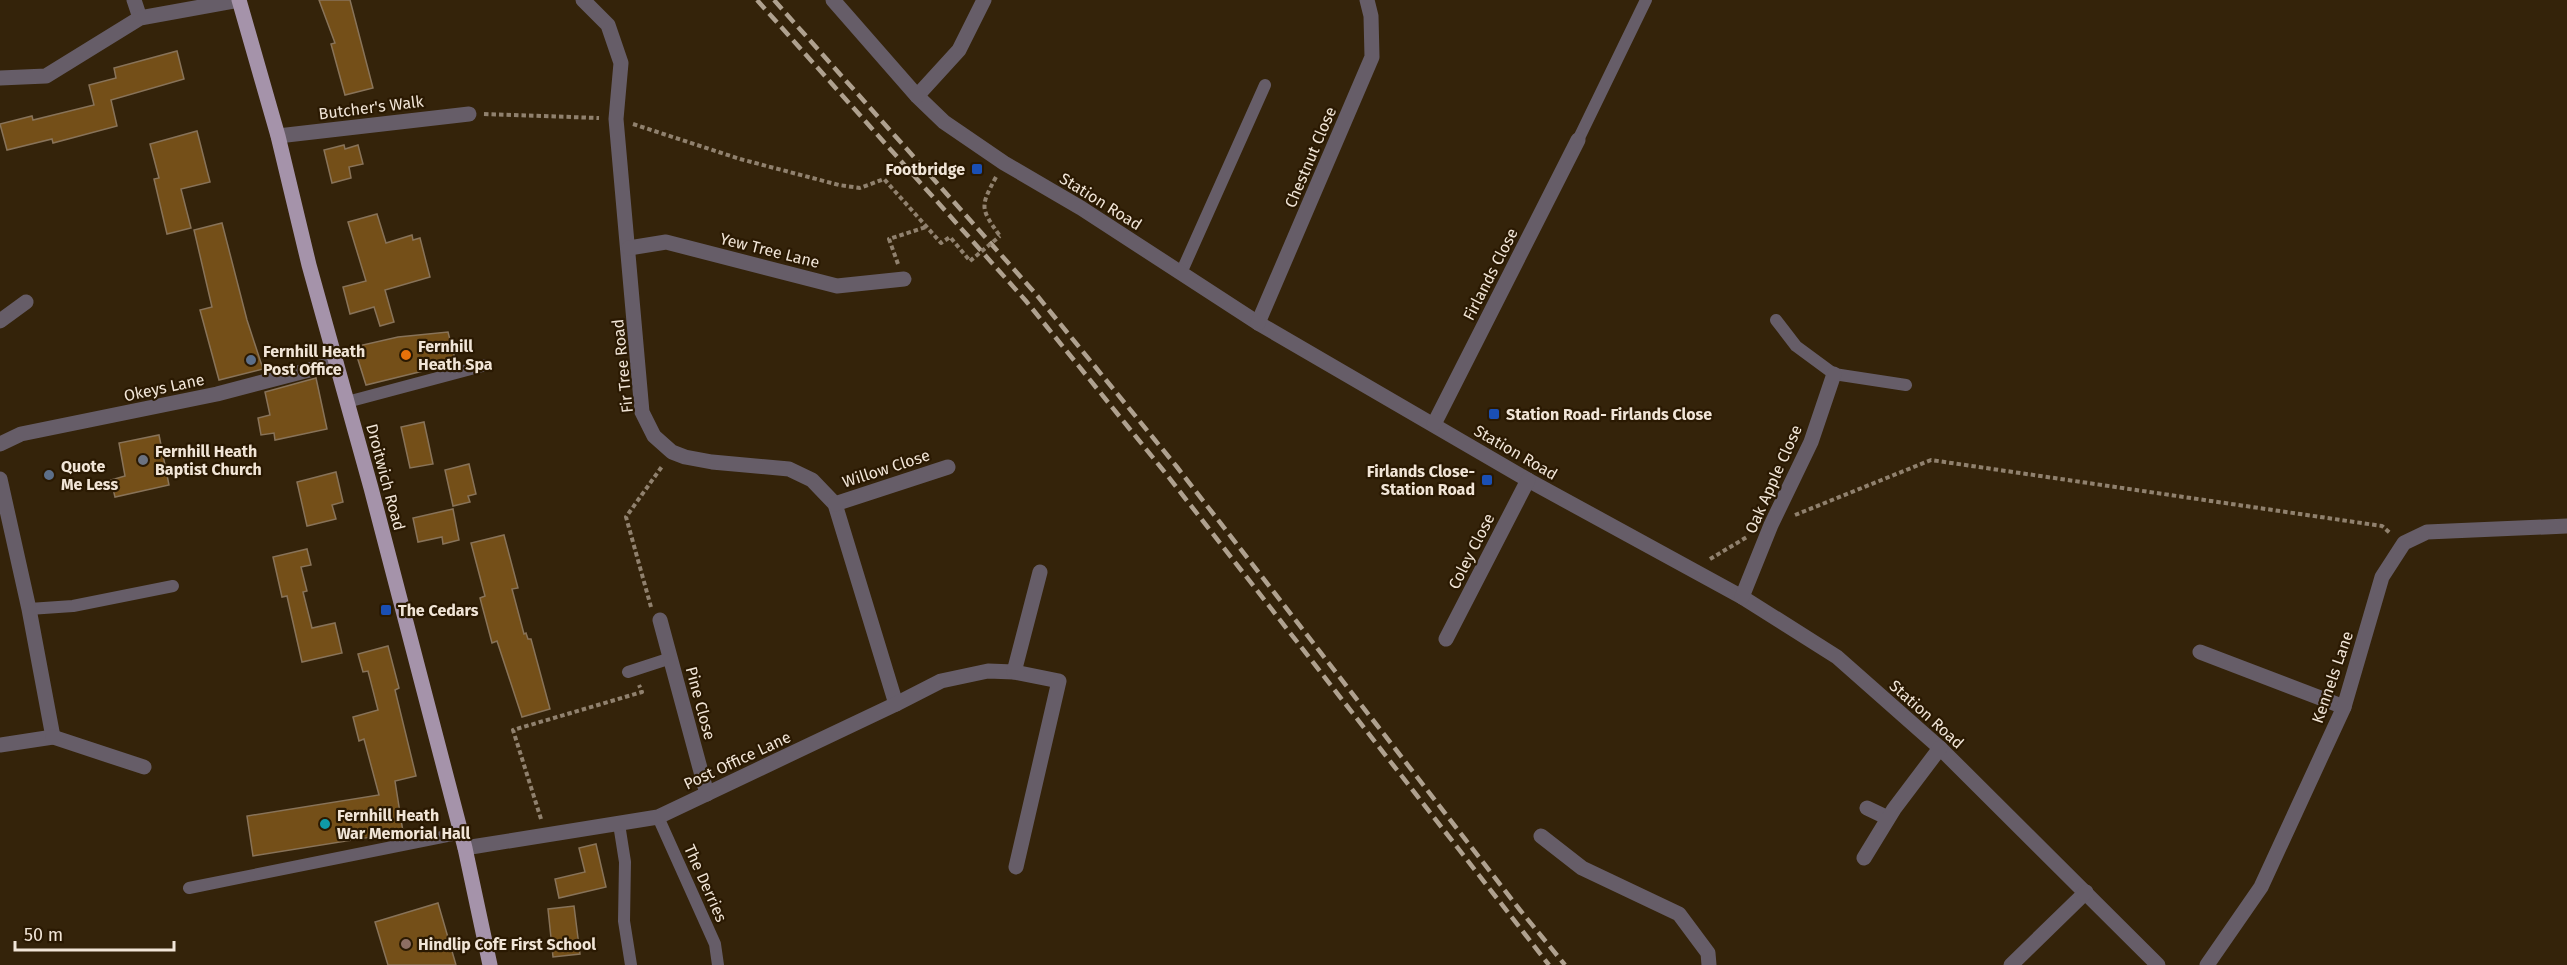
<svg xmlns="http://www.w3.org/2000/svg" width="2567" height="965" font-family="'Fira Sans',sans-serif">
<rect width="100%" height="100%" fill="#34230a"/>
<g fill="#744f18" stroke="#887359" stroke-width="1.5">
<path d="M319,0H350L373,88L345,95L331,44L335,43Z"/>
<path d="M177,51L184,79L111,100L117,126L53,143L52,139L7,150L0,124L32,116L33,120L94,105L89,85L116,78L114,68Z"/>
<path d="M197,131L210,182L181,189L191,228L167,234L154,179L159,178L150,144Z"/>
<path d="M344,145L345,149L358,145L363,164L349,167L351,178L332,183L324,150Z"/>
<path d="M377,214L386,243L412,235L413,240L420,238L430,277L385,290L394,322L380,326L374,307L350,314L343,287L366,281L348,222Z"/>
<path d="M222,223L247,320L263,369L219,380L200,310L212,307L194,230Z"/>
<path d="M448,332L456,363L366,385L354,347L398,337Z"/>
<path d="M316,378L327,429L275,440L274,433L261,435L258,418L270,415L265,392Z"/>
<path d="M424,422L433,464L410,468L401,427Z"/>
<path d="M159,435L169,485L115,497L111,480L125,476L119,443Z"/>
<path d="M469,464L476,494L468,496L470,502L453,506L445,470Z"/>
<path d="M336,472L343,502L332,505L336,519L307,526L297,482Z"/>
<path d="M453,509L459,540L443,544L442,537L418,542L413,518Z"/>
<path d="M504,535L518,588L512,589L524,634L526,633L528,639H531L550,709L522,717L497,641L492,643L480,598L485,596L471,543Z"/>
<path d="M307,549L311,565L301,567L307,591L303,592L312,628L335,623L342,653L302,662L287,596L282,597L273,557Z"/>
<path d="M388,646L399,688L395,690L416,776L395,781L403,832L253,856L247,816L379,795L364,739L359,741L353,717L378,710L368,671L363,672L358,654Z"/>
<path d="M596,844L606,887L559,898L555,879L585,872L579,848Z"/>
<path d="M438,903L456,965H388L375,922Z"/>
<path d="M574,906L580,954L553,957L548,909Z"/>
</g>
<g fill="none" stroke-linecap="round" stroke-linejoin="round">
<g stroke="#90816e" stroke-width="4" stroke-dasharray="4.5 3" stroke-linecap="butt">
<path d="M484,114L599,118"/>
<path d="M633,124L740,159L839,185L860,188L884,179L941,243L950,237L970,261"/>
<path d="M996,177C980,207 980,208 1000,236"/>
<path d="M898,264L889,239L926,227"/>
<path d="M1795,515L1931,460L2382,526L2390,533"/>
<path d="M1710,559L1747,537"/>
<path d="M651,607L626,517L663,465"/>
<path d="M541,819L513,730L642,692L639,685"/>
</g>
<g stroke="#665d68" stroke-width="12">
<path d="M1578,140L1646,0"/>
<path d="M1181,273L1265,85"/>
<path d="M1776,320L1796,346L1834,374L1906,385"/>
<path d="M347,402L486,365"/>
<path d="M29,609L73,606L173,586"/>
<path d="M628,672L671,658"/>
<path d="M658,817L715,944L718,965"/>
<path d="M619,824L625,862L624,921L631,965"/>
<path d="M189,888L462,833"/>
</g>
<g stroke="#665d68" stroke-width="15">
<path d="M134,0L140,18"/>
<path d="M583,0L608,25L621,63L616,119L642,412L654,436L672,452L685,457L712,462L789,469L812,480L835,504L896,704"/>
<path d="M833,0L917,96L944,122L1004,163L1081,208L1258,323L1528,480L1742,597L1837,657L1940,748L2158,965"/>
<path d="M0,78L46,76L140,18L239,0"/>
<path d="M917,96L959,50L984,0"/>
<path d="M278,136L469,114"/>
<path d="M629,248L666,242L837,286L904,279"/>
<path d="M0,321L26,302"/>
<path d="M1258,323L1372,57L1371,16L1367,0"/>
<path d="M1434,424L1578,140"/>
<path d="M0,444L21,434L217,394L336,363"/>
<path d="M0,479L29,609L53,737L0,745"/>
<path d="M835,504L948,467"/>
<path d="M1742,597L1771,525L1811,442L1834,374"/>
<path d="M660,620L707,794"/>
<path d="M1446,639L1528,480"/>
<path d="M2200,652L2344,707"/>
<path d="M53,737L144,767"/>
<path d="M1867,808L1888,818"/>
<path d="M1541,836L1582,868L1679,914L1708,953L1709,965"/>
<path d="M465,848L658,817L896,704L941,681L988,671L1014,672"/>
<path d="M1864,858L1894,809L1940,748"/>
<path d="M1016,867L1059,681L1014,672L1040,572"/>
<path d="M2011,965L2086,892"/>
<path d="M2207,965L2261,887L2344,707L2382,577L2404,543L2427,532L2567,526"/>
</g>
<path stroke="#a593aa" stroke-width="15" d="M239,0L278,136L309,265L371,488L465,848L490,965"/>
<g stroke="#afa18f" stroke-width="4.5" stroke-dasharray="12 6" stroke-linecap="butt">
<path d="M757,0L1026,301L1167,475L1549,965"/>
<path d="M774,0L1035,293L1177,467L1520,910L1565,965"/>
</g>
<path stroke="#90816e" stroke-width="4" stroke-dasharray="4.5 3" stroke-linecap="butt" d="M970,261L1000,236"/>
</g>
<g fill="#1a4fb4" stroke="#2a1902" stroke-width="2">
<rect x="971" y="163" width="12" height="12" rx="3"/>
<rect x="1488" y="408" width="12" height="12" rx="3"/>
<rect x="1481" y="474" width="12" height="12" rx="3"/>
<rect x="380" y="604" width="12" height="12" rx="3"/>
</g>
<circle fill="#e8710a" stroke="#2a1902" stroke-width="2" cx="406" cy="355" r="6"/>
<g fill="#5c6f8a" stroke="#2a1902" stroke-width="2">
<circle cx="251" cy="360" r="6"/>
<circle cx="49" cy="475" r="6"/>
</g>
<circle fill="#6b7280" stroke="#2a1902" stroke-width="2" cx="143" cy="460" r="6"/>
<circle fill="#0f9aa8" stroke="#2a1902" stroke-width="2" cx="325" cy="824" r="6"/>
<circle fill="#8d6e63" stroke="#2a1902" stroke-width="2" cx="406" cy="944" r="6"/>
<g text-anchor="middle" stroke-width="4.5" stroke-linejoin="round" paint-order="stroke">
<g font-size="16" fill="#f1e5d7" stroke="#2a1902">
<text transform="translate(371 107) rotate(-7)" y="6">Butcher's Walk</text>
<text transform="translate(1310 157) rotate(-67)" y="6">Chestnut Close</text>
<text transform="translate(1101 201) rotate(32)" y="6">Station Road</text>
<text transform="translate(770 250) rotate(14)" y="6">Yew Tree Lane</text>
<text transform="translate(1490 274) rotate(-63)" y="6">Firlands Close</text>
<text transform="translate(622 366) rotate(-96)" y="6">Fir Tree Road</text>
<text transform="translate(164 387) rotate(-12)" y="6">Okeys Lane</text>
<text transform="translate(1516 452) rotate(30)" y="6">Station Road</text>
<text transform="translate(886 468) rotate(-18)" y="6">Willow Close</text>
<text transform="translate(386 477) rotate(75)" y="6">Droitwich Road</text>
<text transform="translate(1773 479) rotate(-66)" y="6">Oak Apple Close</text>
<text transform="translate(1471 551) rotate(-63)" y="6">Coley Close</text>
<text transform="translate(2332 677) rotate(-71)" y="6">Kennels Lane</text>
<text transform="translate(701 703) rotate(75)" y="6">Pine Close</text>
<text transform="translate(1927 714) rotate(42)" y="6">Station Road</text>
<text transform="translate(737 760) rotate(-25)" y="6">Post Office Lane</text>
<text transform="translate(706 883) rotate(66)" y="6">The Derries</text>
</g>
<g font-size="16" font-weight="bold" fill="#f1e5d7" stroke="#2a1902" text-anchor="start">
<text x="965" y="175" text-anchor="end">Footbridge</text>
<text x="418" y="352">Fernhill<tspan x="418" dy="18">Heath Spa</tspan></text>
<text x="263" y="357">Fernhill Heath<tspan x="263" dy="18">Post Office</tspan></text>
<text x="1506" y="420">Station Road- Firlands Close</text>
<text x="155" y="457">Fernhill Heath<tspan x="155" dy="18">Baptist Church</tspan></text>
<text x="61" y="472">Quote<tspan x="61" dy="18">Me Less</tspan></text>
<text x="1475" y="477" text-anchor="end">Firlands Close-<tspan x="1475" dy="18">Station Road</tspan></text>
<text x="398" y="616">The Cedars</text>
<text x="337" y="821">Fernhill Heath<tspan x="337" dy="18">War Memorial Hall</tspan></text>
<text x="418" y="950">Hindlip CofE First School</text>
</g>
</g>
<path d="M15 941v9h159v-9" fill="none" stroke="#f1e5d7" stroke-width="3"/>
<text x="24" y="941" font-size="18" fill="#f1e5d7" stroke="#2a1902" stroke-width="4.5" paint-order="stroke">50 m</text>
</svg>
